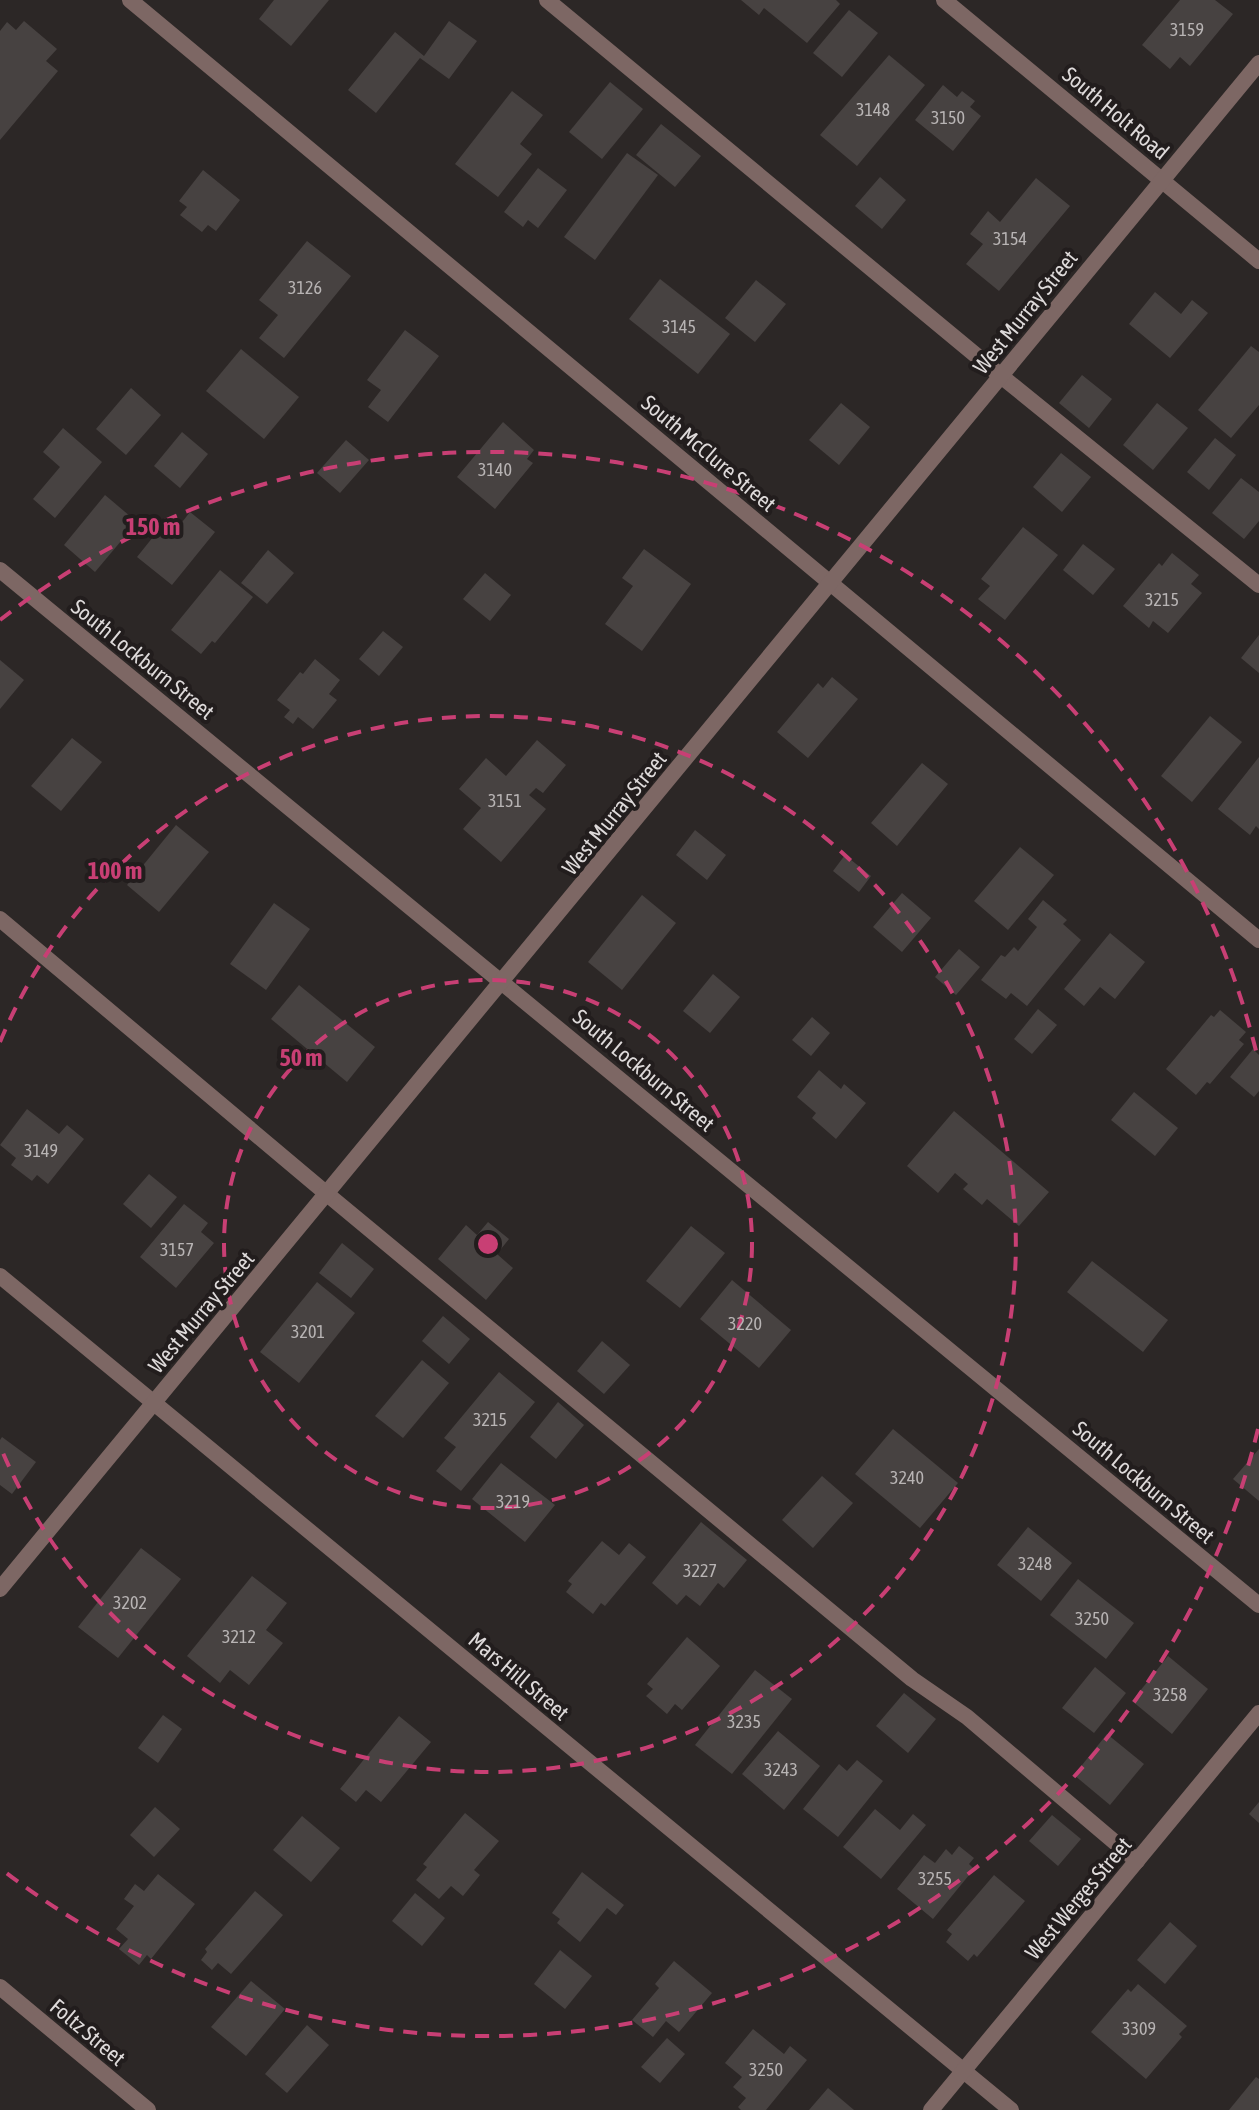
<svg xmlns="http://www.w3.org/2000/svg" width="1259" height="2110" font-family="'Asap Condensed',sans-serif">
<rect width="100%" height="100%" fill="#2c2726"/>
<g fill="#474241">
<path d="M274,0H329L291,46L259,19Z"/>
<path d="M741,0H836L840,4L807,43L764,8L759,15Z"/>
<path d="M1180,0H1215L1233,14L1190,66L1180,57L1170,69L1142,45Z"/>
<path d="M849,10L878,33L842,77L813,53Z"/>
<path d="M24,21L57,49L46,61L58,71L0,140V31L7,22L16,30Z"/>
<path d="M449,21L477,41L449,79L420,58L376,113L348,90L395,32L424,56Z"/>
<path d="M889,55L925,85L857,166L820,135Z"/>
<path d="M610,82L643,109L602,159L569,132Z"/>
<path d="M943,85L957,97L962,91L975,101L970,107L981,116L953,151L915,120Z"/>
<path d="M512,91L543,115L520,144L532,154L498,197L455,164Z"/>
<path d="M661,124L701,156L675,187L636,155Z"/>
<path d="M627,153L658,175L595,260L564,237Z"/>
<path d="M538,168L567,190L538,228L528,220L523,227L504,212Z"/>
<path d="M203,170L240,200L216,231L208,225L202,232L180,215L187,207L179,201Z"/>
<path d="M880,177L906,200L882,229L855,206Z"/>
<path d="M1036,178L1070,206L999,291L966,264L983,244L970,234L988,211L1000,222Z"/>
<path d="M307,241L351,276L284,358L259,338L278,315L259,300Z"/>
<path d="M660,279L730,334L698,374L629,319Z"/>
<path d="M756,280L786,304L755,342L725,318Z"/>
<path d="M1155,292L1181,314L1192,300L1208,313L1170,358L1129,324Z"/>
<path d="M405,330L439,356L388,422L368,407L381,390L367,380Z"/>
<path d="M1251,346L1259,352V405L1231,438L1198,410Z"/>
<path d="M241,349L299,397L264,439L206,391Z"/>
<path d="M1082,375L1112,399L1089,428L1059,403Z"/>
<path d="M131,388L161,415L126,455L96,429Z"/>
<path d="M841,403L870,427L839,465L809,440Z"/>
<path d="M1157,403L1188,428L1153,470L1123,445Z"/>
<path d="M503,422L534,450L527,459L533,463L495,509L457,477Z"/>
<path d="M63,428L102,462L55,518L33,499L60,467L43,452Z"/>
<path d="M182,432L208,454L180,488L154,466Z"/>
<path d="M1215,438L1236,455L1209,490L1187,472Z"/>
<path d="M346,440L369,460L340,493L317,473Z"/>
<path d="M1061,453L1091,477L1062,512L1033,487Z"/>
<path d="M1241,478L1259,492V521L1244,539L1212,513Z"/>
<path d="M105,495L137,522L95,572L64,545Z"/>
<path d="M190,512L215,532L172,585L137,557L169,517L179,526Z"/>
<path d="M1023,527L1058,555L1005,620L978,599L990,586L981,579Z"/>
<path d="M1083,544L1115,569L1093,595L1063,570Z"/>
<path d="M644,549L691,584L642,651L605,624L633,586L622,578Z"/>
<path d="M268,550L294,573L267,604L241,583Z"/>
<path d="M1172,553L1199,575L1191,584L1202,593L1168,633L1153,621L1149,628L1123,606L1159,563L1162,566Z"/>
<path d="M220,570L253,597L215,643L212,641L201,654L171,630Z"/>
<path d="M485,573L511,595L490,621L463,599Z"/>
<path d="M383,631L403,647L379,676L359,659Z"/>
<path d="M1259,635V673L1241,658Z"/>
<path d="M315,659L340,680L329,694L337,700L313,729L298,717L293,724L284,717L290,710L277,700L300,672L303,674Z"/>
<path d="M0,660L24,680L0,709Z"/>
<path d="M832,677L858,699L808,758L777,732L818,683L823,688Z"/>
<path d="M1210,716L1242,742L1192,802L1161,776Z"/>
<path d="M72,738L102,762L61,811L31,786Z"/>
<path d="M537,740L566,765L543,793L536,788L529,795L546,809L501,862L463,829L481,808L459,789L486,758L506,776Z"/>
<path d="M1259,757V829L1256,826L1250,835L1218,809Z"/>
<path d="M922,763L948,784L897,846L871,823Z"/>
<path d="M176,825L209,852L159,912L127,885Z"/>
<path d="M695,830L726,855L707,880L676,855Z"/>
<path d="M1020,847L1054,875L1008,930L974,901Z"/>
<path d="M845,855L871,876L859,892L833,871Z"/>
<path d="M902,893L931,918L902,952L873,927Z"/>
<path d="M642,895L676,923L622,990L588,962Z"/>
<path d="M1043,900L1067,920L1063,924L1081,940L1027,1006L1011,993L1006,999L981,980L1001,955L1005,957L1014,947L1018,951L1037,927L1028,919Z"/>
<path d="M274,903L310,929L266,990L230,964Z"/>
<path d="M1110,933L1145,962L1115,999L1100,987L1084,1006L1064,989Z"/>
<path d="M959,949L980,967L956,995L935,977Z"/>
<path d="M713,974L740,997L710,1033L683,1011Z"/>
<path d="M299,985L375,1047L347,1082L271,1019Z"/>
<path d="M1038,1009L1057,1025L1032,1054L1014,1039Z"/>
<path d="M1220,1010L1246,1032L1239,1040L1244,1044L1210,1084L1207,1082L1196,1095L1166,1069L1211,1015L1214,1017Z"/>
<path d="M812,1017L830,1033L811,1056L792,1040Z"/>
<path d="M1253,1049L1259,1055V1091L1254,1097L1230,1077Z"/>
<path d="M819,1070L841,1089L844,1084L866,1103L836,1139L812,1118L816,1113L797,1097Z"/>
<path d="M1134,1092L1178,1128L1155,1156L1111,1120Z"/>
<path d="M27,1109L59,1134L67,1125L84,1139L48,1184L37,1175L32,1181L11,1165L16,1158L0,1145Z"/>
<path d="M954,1111L1049,1192L1019,1226L987,1199L982,1205L963,1189L968,1184L955,1173L938,1193L907,1166Z"/>
<path d="M149,1174L177,1197L151,1228L123,1204Z"/>
<path d="M184,1204L208,1223L201,1232L214,1243L176,1288L140,1257Z"/>
<path d="M488,1222L509,1239L497,1254L513,1268L486,1300L438,1259L466,1225L477,1235Z"/>
<path d="M691,1226L725,1253L680,1308L646,1281Z"/>
<path d="M342,1243L374,1269L351,1298L319,1273Z"/>
<path d="M1092,1261L1168,1320L1143,1352L1067,1292Z"/>
<path d="M732,1280L791,1330L759,1368L700,1319Z"/>
<path d="M317,1282L355,1313L299,1383L260,1352Z"/>
<path d="M443,1316L470,1339L449,1364L422,1341Z"/>
<path d="M602,1341L630,1365L604,1394L577,1371Z"/>
<path d="M422,1360L449,1383L403,1438L375,1416Z"/>
<path d="M499,1372L535,1402L461,1491L436,1471L456,1447L444,1438Z"/>
<path d="M558,1402L584,1425L556,1459L530,1437Z"/>
<path d="M893,1429L958,1483L920,1528L855,1474Z"/>
<path d="M2,1437L36,1462L12,1494L0,1485V1440Z"/>
<path d="M1259,1449V1501L1233,1479Z"/>
<path d="M501,1463L555,1505L525,1542L472,1499Z"/>
<path d="M822,1476L853,1503L813,1548L782,1520Z"/>
<path d="M701,1522L747,1560L724,1588L718,1583L700,1606L686,1595L677,1605L652,1583Z"/>
<path d="M1028,1527L1072,1563L1041,1601L997,1565Z"/>
<path d="M602,1541L619,1555L629,1543L646,1557L605,1606L601,1603L593,1614L566,1592L572,1584L568,1581Z"/>
<path d="M141,1548L181,1579L118,1658L78,1627Z"/>
<path d="M252,1576L287,1603L266,1630L283,1643L249,1685L230,1670L220,1683L187,1656Z"/>
<path d="M1078,1579L1134,1623L1106,1659L1050,1615Z"/>
<path d="M687,1637L720,1666L682,1710L675,1704L667,1714L646,1696L653,1689L647,1684Z"/>
<path d="M1168,1656L1208,1689L1172,1734L1132,1701Z"/>
<path d="M1095,1667L1126,1693L1094,1733L1062,1708Z"/>
<path d="M755,1670L792,1699L732,1774L695,1745Z"/>
<path d="M904,1693L936,1719L908,1753L876,1726Z"/>
<path d="M163,1715L182,1729L158,1763L138,1748Z"/>
<path d="M399,1716L431,1742L381,1802L366,1790L356,1802L340,1789Z"/>
<path d="M778,1731L820,1766L784,1810L742,1774Z"/>
<path d="M1107,1734L1144,1764L1110,1805L1074,1775Z"/>
<path d="M857,1760L883,1781L838,1837L803,1809L839,1764L847,1771Z"/>
<path d="M1259,1802V1823L1249,1814Z"/>
<path d="M155,1807L180,1829L154,1857L130,1835Z"/>
<path d="M875,1809L900,1830L913,1814L926,1825L881,1879L843,1847Z"/>
<path d="M465,1813L499,1841L474,1870L480,1875L463,1896L451,1886L439,1899L416,1880L427,1867L423,1864Z"/>
<path d="M1052,1815L1081,1839L1058,1866L1029,1841Z"/>
<path d="M302,1816L340,1848L311,1882L273,1850Z"/>
<path d="M959,1846L974,1858L969,1864L974,1869L933,1919L897,1889L924,1855L935,1863L946,1849L952,1855Z"/>
<path d="M582,1872L624,1905L616,1915L607,1908L580,1942L557,1923L560,1919L552,1913Z"/>
<path d="M158,1874L195,1904L151,1959L147,1955L139,1965L119,1949L128,1939L116,1929L134,1906L124,1899L135,1884L144,1891Z"/>
<path d="M994,1875L1025,1901L977,1957L974,1954L968,1961L946,1942L952,1934L947,1930Z"/>
<path d="M255,1891L283,1915L231,1974L218,1963L212,1970L201,1960L207,1952L205,1949Z"/>
<path d="M415,1893L445,1918L422,1946L392,1921Z"/>
<path d="M1170,1922L1197,1946L1165,1984L1137,1960Z"/>
<path d="M560,1950L592,1976L565,2009L534,1984Z"/>
<path d="M674,1961L712,1993L679,2032L666,2021L653,2037L632,2020L659,1988L655,1984Z"/>
<path d="M251,1981L285,2009L246,2056L211,2027Z"/>
<path d="M1138,1984L1187,2026L1179,2034L1182,2037L1146,2079L1091,2032L1128,1989L1131,1992Z"/>
<path d="M307,2025L329,2045L287,2093L265,2074Z"/>
<path d="M753,2029L784,2054L790,2046L807,2060L766,2110H741L738,2107L746,2098L733,2087L742,2077L725,2063Z"/>
<path d="M667,2038L685,2054L660,2083L641,2067Z"/>
<path d="M1256,2077L1259,2079V2110H1229Z"/>
<path d="M828,2088L854,2110H809Z"/>
</g>
<g fill="none" stroke-linecap="round" stroke-linejoin="round">
<g stroke="#7d6764" stroke-width="16">
<path d="M547,0L1001,376L1259,585"/>
<path d="M0,919L327,1194L912,1679L967,1717L1137,1861"/>
</g>
<g stroke="#7d6764" stroke-width="16">
<path d="M130,0L1259,940"/>
<path d="M944,0L1259,261"/>
<path d="M0,570L1259,1605"/>
<path d="M0,1276L1011,2110"/>
<path d="M0,1589L1259,63"/>
<path d="M0,1987L148,2110"/>
<path d="M931,2110L1259,1713"/>
</g>
</g>
<g fill="none" stroke="#c83f74" stroke-width="4" stroke-dasharray="14 10">
<circle cx="488" cy="1244" r="264"/>
<path d="M0 1042A528 528 0 1 1 0 1446"/>
<path d="M1258 1429A792 792 0 0 1 0 1868M0 620A792 792 0 0 1 1258 1059"/>
</g>
<g text-anchor="middle" stroke-width="8" stroke-linejoin="round" paint-order="stroke">
<g font-size="18" fill="#b8b4b4">
<text x="1187" y="36">3159</text>
<text x="873" y="116">3148</text>
<text x="948" y="124">3150</text>
<text x="1010" y="245">3154</text>
<text x="305" y="294">3126</text>
<text x="679" y="333">3145</text>
<text x="495" y="476">3140</text>
<text x="1162" y="606">3215</text>
<text x="505" y="807">3151</text>
<text x="41" y="1157">3149</text>
<text x="177" y="1256">3157</text>
<text x="745" y="1330">3220</text>
<text x="308" y="1338">3201</text>
<text x="490" y="1426">3215</text>
<text x="907" y="1484">3240</text>
<text x="513" y="1508">3219</text>
<text x="1035" y="1570">3248</text>
<text x="700" y="1577">3227</text>
<text x="130" y="1609">3202</text>
<text x="1092" y="1625">3250</text>
<text x="239" y="1643">3212</text>
<text x="1170" y="1701">3258</text>
<text x="744" y="1728">3235</text>
<text x="781" y="1776">3243</text>
<text x="935" y="1885">3255</text>
<text x="1139" y="2035">3309</text>
<text x="766" y="2076">3250</text>
</g>
<g font-size="22" fill="#dedada" stroke="#221d1d">
<text transform="translate(1116 113) rotate(40)" y="8">South Holt Road</text>
<text transform="translate(1025 312) rotate(-51)" y="8">West Murray Street</text>
<text transform="translate(709 453) rotate(40)" y="8">South McClure Street</text>
<text transform="translate(143 659) rotate(39)" y="8">South Lockburn Street</text>
<text transform="translate(614 813) rotate(-51)" y="8">West Murray Street</text>
<text transform="translate(644 1070) rotate(40)" y="8">South Lockburn Street</text>
<text transform="translate(201 1312) rotate(-50)" y="8">West Murray Street</text>
<text transform="translate(1144 1482) rotate(40)" y="8">South Lockburn Street</text>
<text transform="translate(519 1676) rotate(40)" y="8">Mars Hill Street</text>
<text transform="translate(1078 1898) rotate(-50)" y="8">West Werges Street</text>
<text transform="translate(88 2032) rotate(40)" y="8">Foltz Street</text>
</g>
</g>
<circle cx="488" cy="1244" r="12" fill="#c83f74" stroke="#221d1d" stroke-width="4"/>
<g font-size="24" text-anchor="middle" font-weight="bold" fill="#c83f74" stroke="#221d1d" stroke-width="8" stroke-linejoin="round" paint-order="stroke">
<text x="153" y="535">150 m</text>
<text x="115" y="879">100 m</text>
<text x="301" y="1066">50 m</text>
</g>
</svg>
